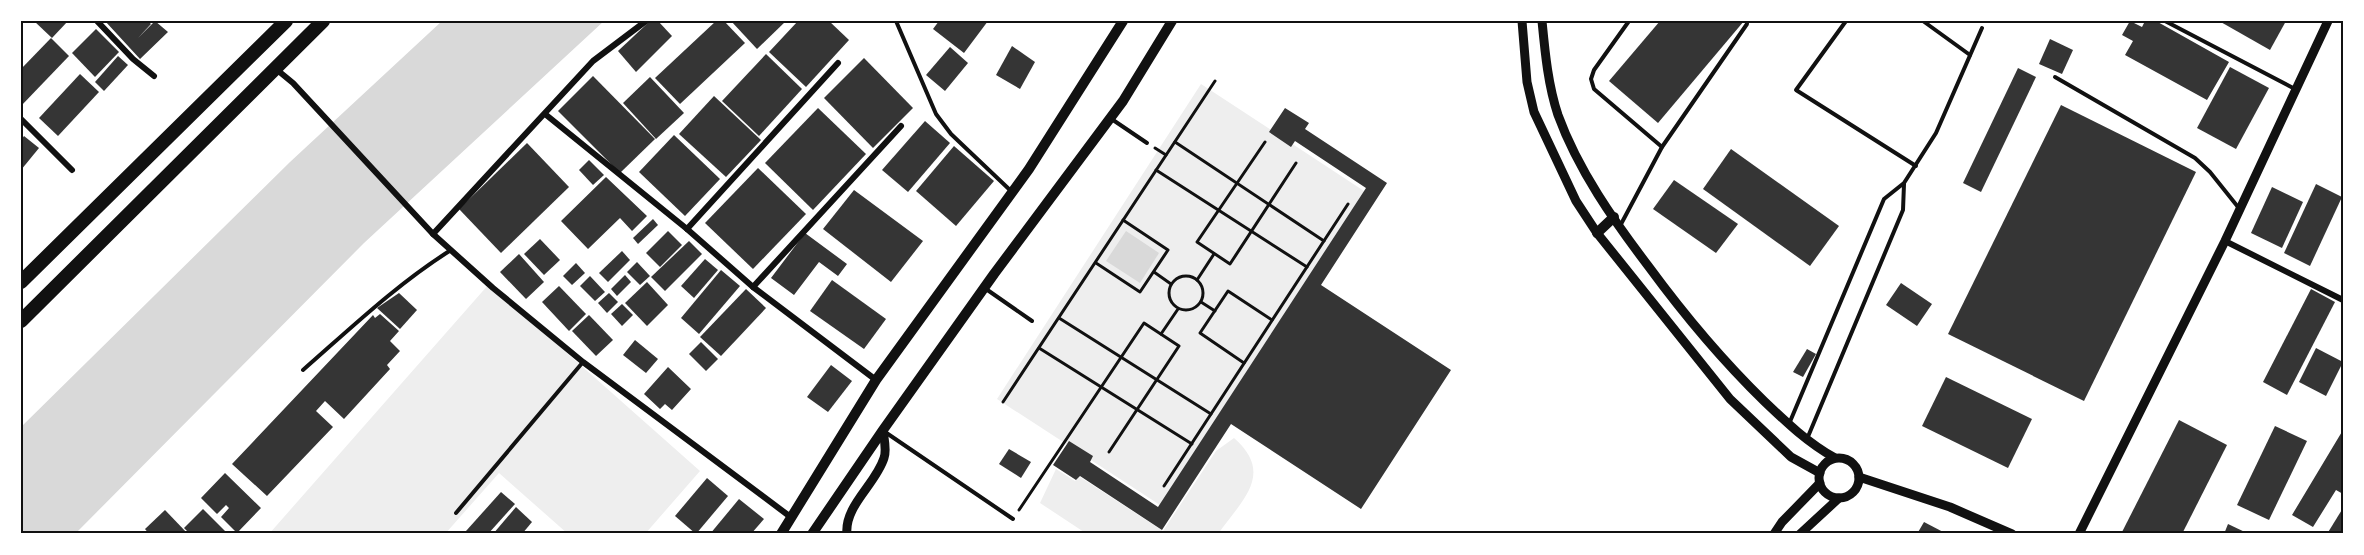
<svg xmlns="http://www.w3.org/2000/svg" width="2364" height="555" font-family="Jost,sans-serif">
<rect width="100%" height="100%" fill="#fff"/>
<g fill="#eee">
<path d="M1201,84L1364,191L1160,505L997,399Z"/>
<path d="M489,284L700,471L645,534H568L499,473L445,534H269Z"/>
<path d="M1234,438C1275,474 1242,500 1218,534H1087L1040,503L1056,469L1075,481L1080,477L1163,531L1216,451Z"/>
</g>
<g fill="#d9d9d9">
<path d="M442,21H604L364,243L75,534H21V427L290,162Z"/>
<path d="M1126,231L1159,253L1140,283L1106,261Z"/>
</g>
<g fill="#353535">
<path d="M34,21H68L52,38Z"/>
<path d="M105,21H148L151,24L138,38L155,21L168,32L140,59Z"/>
<path d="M650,21H658L672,36L636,72L618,51Z"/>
<path d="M716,21H724L745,43L680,104L655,78Z"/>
<path d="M731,21H786L757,49Z"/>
<path d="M798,21H829L849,40L806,87L769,52Z"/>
<path d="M939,21H988L964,53L933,29Z"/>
<path d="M1660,21H1744L1658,123L1609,81Z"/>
<path d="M2130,21L2142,27L2145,21H2156L2229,62L2207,100L2125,55L2133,41L2122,35Z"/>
<path d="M2219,21H2286L2270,50Z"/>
<path d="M96,29L119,52L95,77L72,53Z"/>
<path d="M51,38L69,56L21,106V69Z"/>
<path d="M2050,39L2073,50L2062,74L2039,64Z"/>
<path d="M1012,46L1035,62L1020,89L996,75Z"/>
<path d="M950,47L968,63L945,91L926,75Z"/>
<path d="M766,54L802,89L759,136L722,101Z"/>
<path d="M118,56L128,65L104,91L95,82Z"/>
<path d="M864,58L913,108L873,148L824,98Z"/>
<path d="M2230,67L2269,88L2236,149L2197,128Z"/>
<path d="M2018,68L2036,77L1981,192L1963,183Z"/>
<path d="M80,74L99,92L58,136L39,118Z"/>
<path d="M593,76L655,139L620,173L558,111Z"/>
<path d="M650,77L684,113L656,139L623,103Z"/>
<path d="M714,96L761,140L726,177L679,134Z"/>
<path d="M2061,105L2196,172L2084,401L1948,334Z"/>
<path d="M818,108L866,154L813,210L765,163Z"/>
<path d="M1285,108L1309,123L1305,129L1387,183L1321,285L1451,370L1361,509L1231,424L1162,530L1080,476L1076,480L1053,465L1069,441L1093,456L1090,462L1158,507L1366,188L1295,141L1291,147L1269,132Z"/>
<path d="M925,121L950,143L908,192L882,170Z"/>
<path d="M674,135L720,179L685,216L639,172Z"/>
<path d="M24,136L39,148L21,170V140Z"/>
<path d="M527,143L569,187L501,253L459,209Z"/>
<path d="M954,146L994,181L956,226L916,191Z"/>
<path d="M1731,149L1839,226L1810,266L1703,189Z"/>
<path d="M589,160L604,175L593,185L579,170Z"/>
<path d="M758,168L806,214L753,269L705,223Z"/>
<path d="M606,177L647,216L632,231L620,218L588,249L561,221Z"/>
<path d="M1674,180L1738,224L1716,253L1653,209Z"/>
<path d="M2316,184L2342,197L2310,266L2284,253Z"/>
<path d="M2272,187L2303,202L2282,248L2251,233Z"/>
<path d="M854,190L923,241L891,282L823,229Z"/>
<path d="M653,219L658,225L638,244L633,238Z"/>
<path d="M668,231L682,245L660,267L646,253Z"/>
<path d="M805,233L847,264L838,276L819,262L794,295L771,278Z"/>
<path d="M540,239L560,260L544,275L524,254Z"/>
<path d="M689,241L702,254L665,291L651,277Z"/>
<path d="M622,251L630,260L608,282L599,273Z"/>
<path d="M519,254L544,282L526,299L500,272Z"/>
<path d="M705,259L718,270L694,298L681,286Z"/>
<path d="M637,262L650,276L640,285L627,272Z"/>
<path d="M576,263L585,273L572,285L563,276Z"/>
<path d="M721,270L740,286L699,334L681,318Z"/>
<path d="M625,275L631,282L617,296L611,289Z"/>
<path d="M590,276L605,292L595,301L580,286Z"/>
<path d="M832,280L886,319L864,349L810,311Z"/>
<path d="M647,282L668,305L647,326L625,303Z"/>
<path d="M1901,283L1932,304L1917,326L1886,305Z"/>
<path d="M559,286L586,314L569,331L542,302Z"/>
<path d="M746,289L766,308L721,356L700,337Z"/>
<path d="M2311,289L2335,302L2287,395L2263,382Z"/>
<path d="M399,293L417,310L400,329L377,308Z"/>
<path d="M609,293L618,302L607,313L598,303Z"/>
<path d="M622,304L633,315L622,326L611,314Z"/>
<path d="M380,314L399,331L390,341L400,351L387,365L390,369L344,419L325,401L316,411L333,427L267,496L232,464L373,315L375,318Z"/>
<path d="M589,315L613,340L596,356L572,331Z"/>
<path d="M635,340L658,359L646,373L623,355Z"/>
<path d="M701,342L718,359L706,371L689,354Z"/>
<path d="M2316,348L2343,362L2326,396L2299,382Z"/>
<path d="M1807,349L1816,354L1803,377L1793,372Z"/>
<path d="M831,365L852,381L828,412L807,397Z"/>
<path d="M668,367L691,389L672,410L665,404L660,409L644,394Z"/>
<path d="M1946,377L2032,419L2008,468L1922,426Z"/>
<path d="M2179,420L2227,445L2182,534H2121Z"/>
<path d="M2275,426L2307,441L2269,520L2237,505Z"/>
<path d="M2343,430V494L2336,490L2313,527L2292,515Z"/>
<path d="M1009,449L1031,462L1021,478L999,464Z"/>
<path d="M225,473L261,508L237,533L221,517L229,508L226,505L217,514L201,498Z"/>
<path d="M707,478L728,496L696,534L675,516Z"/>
<path d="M501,492L515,504L488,534H469L466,531Z"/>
<path d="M739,499L764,519L751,534H710Z"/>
<path d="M516,507L532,522L522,534H493Z"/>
<path d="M2343,508V534H2327Z"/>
<path d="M203,509L228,534H190L184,528Z"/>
<path d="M165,510L188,534H149L145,529Z"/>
<path d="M1924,522L1947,534H1917Z"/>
<path d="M2228,524L2249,534H2224Z"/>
</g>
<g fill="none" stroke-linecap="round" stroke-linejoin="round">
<g stroke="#111" stroke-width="3">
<path d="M1175,142L1324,241"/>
<path d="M1265,142L1197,242L1230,264L1296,163"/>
<path d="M1155,148L1166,155"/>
<path d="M1156,170L1307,267"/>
<path d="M1096,263L1140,292L1168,250L1123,220"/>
<path d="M1154,272L1171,284"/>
<circle cx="1186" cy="293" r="17"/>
<path d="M1197,280L1214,254"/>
<path d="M1201,302L1215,311"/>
<path d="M1059,318L1211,414"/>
<path d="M1161,334L1178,309"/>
<path d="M1039,348L1192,444"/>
<path d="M1244,363L1200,333L1228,291L1272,320"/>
<path d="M1003,402L1215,81"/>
<path d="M1164,486L1348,204"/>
<path d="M1019,510L1144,323L1179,346L1109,452"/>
</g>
<g stroke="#111" stroke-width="4">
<path d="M896,21L936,114L951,134L1011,191"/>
<path d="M1629,21L1594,70L1591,79L1594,89L1662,147"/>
<path d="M1846,21L1796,90L1916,166"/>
<path d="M1923,21L1970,55"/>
<path d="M2165,21L2295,89"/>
<path d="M2055,77L2195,158L2210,172L2238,207"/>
<path d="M1113,120L1147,143"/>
<path d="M1620,226L1662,147L1747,24"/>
<path d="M986,289L1032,321"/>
<path d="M303,370C351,328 397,284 451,250"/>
<path d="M1789,424L1884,199L1904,183L1936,133L1982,28"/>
<path d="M885,432L1013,519"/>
<path d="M1807,439L1903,210L1904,184"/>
<path d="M456,513L583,362"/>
</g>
<g stroke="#111" stroke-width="6">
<path d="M97,21L133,59L154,76"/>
<path d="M276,69L293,83L433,234L493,288L583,362L792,518"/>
<path d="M545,114L687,229L753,287L876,380"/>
<path d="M21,119L72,170"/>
<path d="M687,229L838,63"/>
<path d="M433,234L593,61L646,21"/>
<path d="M2225,241L2343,300"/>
<path d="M753,287L901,126"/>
</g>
<g stroke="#111" stroke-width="9">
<path d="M1522,21L1527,82L1534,112L1576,201L1597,233L1730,399L1791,457L1820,473"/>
<path d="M1542,21C1545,52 1548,85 1558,115C1578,170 1614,221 1649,267C1685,316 1721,359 1764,401C1787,423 1808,443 1835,458"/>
<circle cx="1839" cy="478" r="20"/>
<path d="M1859,477L1950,507L2012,534"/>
<path d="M847,534C844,506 876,484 884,458C887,450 884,439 883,430"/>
<path d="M1774,534L1782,522L1820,483"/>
<path d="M1800,534L1839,498"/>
<path d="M2079,534L2225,241L2328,21"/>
</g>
<g stroke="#111" stroke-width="10">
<path d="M1597,233L1614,217"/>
<path d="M781,534L876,380L1029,169L1123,21"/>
<path d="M812,534L883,430L994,274L1123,101L1172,21"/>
</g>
<g stroke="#111" stroke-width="14">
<path d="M21,282L286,21"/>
<path d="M21,321L323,21"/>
</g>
</g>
<rect width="2364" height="555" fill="none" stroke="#ffffff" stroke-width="45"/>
<rect x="22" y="22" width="2320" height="510" fill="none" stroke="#111" stroke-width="2"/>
</svg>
